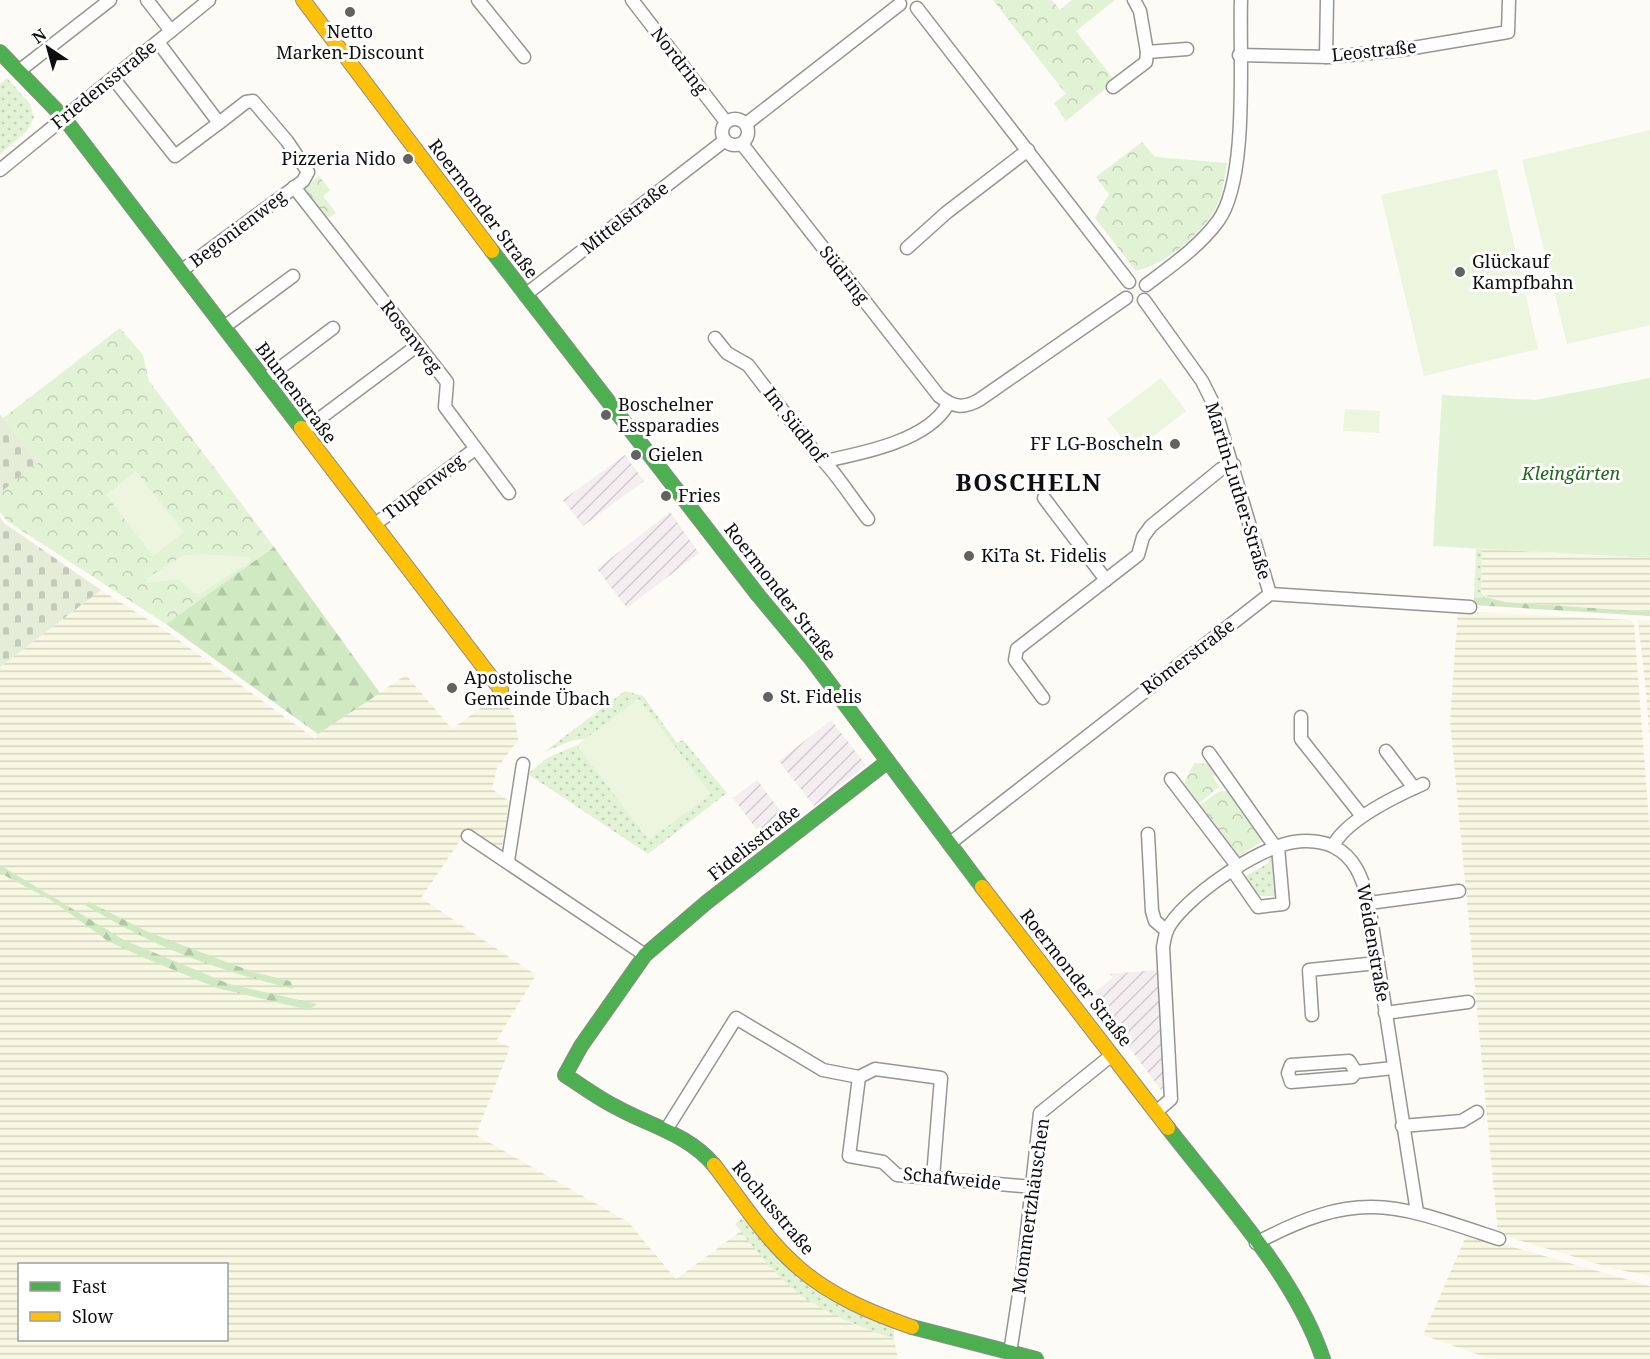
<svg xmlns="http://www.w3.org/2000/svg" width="1650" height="1359" font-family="'Noto Serif',serif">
<defs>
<pattern id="industrial-furrows" width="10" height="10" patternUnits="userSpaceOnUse" patternTransform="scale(1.5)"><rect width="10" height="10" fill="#f4eef1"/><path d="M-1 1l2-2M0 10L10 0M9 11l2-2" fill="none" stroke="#d0cbcd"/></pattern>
<pattern id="farmland-rules" width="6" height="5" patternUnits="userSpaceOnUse" patternTransform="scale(1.5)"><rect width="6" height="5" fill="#f7f8e2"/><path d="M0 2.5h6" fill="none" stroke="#d3d3c1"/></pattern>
<pattern id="grass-dots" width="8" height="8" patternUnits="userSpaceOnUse" patternTransform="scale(1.5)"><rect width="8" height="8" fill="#e2f2d5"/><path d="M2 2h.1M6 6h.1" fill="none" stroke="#c1ceb6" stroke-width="1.8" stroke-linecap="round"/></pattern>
<pattern id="forest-firs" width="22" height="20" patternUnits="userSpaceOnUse" patternTransform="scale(1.5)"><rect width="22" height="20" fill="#d1e9c3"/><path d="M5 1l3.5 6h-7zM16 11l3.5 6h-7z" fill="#b2c7a6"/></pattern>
<pattern id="cemetery-stones" width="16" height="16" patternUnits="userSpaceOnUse" patternTransform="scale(1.5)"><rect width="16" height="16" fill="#e5edd9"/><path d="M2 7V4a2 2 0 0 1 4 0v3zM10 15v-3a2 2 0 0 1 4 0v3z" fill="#c3cab9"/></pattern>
<pattern id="park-crowns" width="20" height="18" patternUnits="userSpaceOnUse" patternTransform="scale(1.5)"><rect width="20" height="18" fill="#e2f2d5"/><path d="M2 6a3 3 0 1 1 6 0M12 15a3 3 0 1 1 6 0" fill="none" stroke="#c1ceb6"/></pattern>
</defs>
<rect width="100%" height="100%" fill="#fcfbf5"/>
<g fill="url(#industrial-furrows)">
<path d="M625,455L644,481L583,526L563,500Z"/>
<path d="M670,512L699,553L627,608L597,569Z"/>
<path d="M831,720L866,765L814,806L779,761Z"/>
<path d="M757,780L791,825L767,843L733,798Z"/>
<path d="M1157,970L1164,1087L1161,1090L1090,995L1113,978L1110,974Z"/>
</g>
<g fill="url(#farmland-rules)" fill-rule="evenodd">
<path d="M1482,549L1650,558V612L1495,601L1481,593Z"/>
<path d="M101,590L169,633L315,739L317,734L406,675L452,729L501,693L515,718L518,740L497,768L492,789L509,801L501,854L463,836L421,898L536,975L496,1041L510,1047L476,1135L628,1222L676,1279L741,1231L778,1275L850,1323L894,1339L898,1359H0V667ZM20,1264H226V1340H20Z"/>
<path d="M1458,611L1630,620L1634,624L1650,834V1276L1615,1269L1498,1234L1450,720Z"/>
<path d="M1638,620L1650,621V739L1645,682Z"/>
<path d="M1467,1234L1650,1286V1359H1490L1423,1335Z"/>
</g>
<g fill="url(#grass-dots)">
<path d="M7,78L30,104L34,118L27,131L0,154V84Z"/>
<path d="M1476,549H1482L1481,593L1485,597L1474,598Z"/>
<path d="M625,691L643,696L677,743L683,740L727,793L648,854L528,774L547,758L577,745L649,840L639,699L586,739L573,740L544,752Z"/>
<path d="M1271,853L1276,858L1272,859L1274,889L1278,893L1275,896H1255L1242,878L1270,862L1268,855Z"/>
<path d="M745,1216L766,1243L894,1326V1339C852,1324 809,1308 777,1274C762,1259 749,1241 735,1224Z"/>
</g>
<g fill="url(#forest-firs)">
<path d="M274,547L380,693L318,734L166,624Z"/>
<path d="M1485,597L1505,602L1650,612V616L1473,605L1474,598Z"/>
<path d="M0,865L124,940L229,984L317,1004L309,1010L217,988L140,956L108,941L51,900L0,873Z"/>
<path d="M89,902L148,932L253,972L290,981L294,989C212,969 157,948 85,905Z"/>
</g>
<g fill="url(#cemetery-stones)">
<path d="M0,414L38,463L0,493Z"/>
<path d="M0,517L4,523L101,590L0,667Z"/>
</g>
<g fill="url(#park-crowns)">
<path d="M993,0H1052L1060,10L1072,0H1115L1076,31L1115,81L1066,121L1054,103L1066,94Z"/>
<path d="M1142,142L1155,157L1227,163C1225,176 1222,197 1216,208C1201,234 1166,264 1136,271L1095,218L1109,194L1096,177Z"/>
<path d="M319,176L330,190L323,196L336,213L330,217L320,215L302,190Z"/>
<path d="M120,328L143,355L149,381L274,547L166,624L7,521L0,512V493L38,463L3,418Z"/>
<path d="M1194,763L1214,764L1221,771L1213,777L1219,787L1197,805L1183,786Z"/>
<path d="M1227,791L1266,839L1237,857L1200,809V805L1218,792Z"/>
</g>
<path fill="#e2f2d5" d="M1650,378V558L1433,546L1442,395L1536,400Z"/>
<g fill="#ecf6df">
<path d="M1650,130V325L1567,344L1522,160Z"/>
<path d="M1497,169L1538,349L1424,376L1381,195Z"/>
<path d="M1161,378L1186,411L1133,452L1107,419Z"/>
<path d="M1345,409L1380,411L1379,433L1343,431Z"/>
<path d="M136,471L184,532L153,556L106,495Z"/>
<path d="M200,554L249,557L251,561L200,594L193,593L179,579L147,583V578L182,556Z"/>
<path d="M639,699L711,794L649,840L577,745Z"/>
</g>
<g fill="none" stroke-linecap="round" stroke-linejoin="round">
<g stroke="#969593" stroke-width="15">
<g id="street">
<path d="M147,0L171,31"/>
<path d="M478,0L524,57"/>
<path d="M632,0L726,122"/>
<path d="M1134,0L1140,11L1147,52L1187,49"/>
<path d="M917,8L1129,282"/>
<path d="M158,42L219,123L246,102L253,101L287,141L308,172L303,181L181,271"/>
<path d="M1239,55L1330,57L1401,50L1508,32L1509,0"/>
<path d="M1326,57L1327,0"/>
<path d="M19,71L110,0"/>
<path d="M113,78L175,156L219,123"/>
<path d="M1113,87L1146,62L1147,52"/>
<circle cx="735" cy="132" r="13"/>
<path d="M746,124L900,4"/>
<path d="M742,144L939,396C953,407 963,409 979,400L1126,298"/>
<path d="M0,170L209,0"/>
<path d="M294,187L447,382L445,407L509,493"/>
<path d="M907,248L946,213L1028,150"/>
<path d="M1146,285C1171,266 1199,247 1218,221C1249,179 1239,55 1241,0"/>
<path d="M525,295L724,141"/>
<path d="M1144,300L1202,381L1214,405L1270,594"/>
<path d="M224,327L293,276"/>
<path d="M715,338L727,353L748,365L817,455C831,465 855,503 868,519"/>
<path d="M264,380L333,328"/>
<path d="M303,431L418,345"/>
<path d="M825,461C864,453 929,440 948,404"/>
<path d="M1044,498L1106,580"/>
<path d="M374,525L475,449"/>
<path d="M1043,698L1015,660L1017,649L1138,555L1143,537L1151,526L1221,469L1234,465"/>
<path d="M1301,717V739L1362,816"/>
<path d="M1386,751L1414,788"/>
<path d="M1209,753L1276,848"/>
<path d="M1171,779L1238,867"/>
<path d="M1148,834L1152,911L1155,921L1167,931"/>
<path d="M468,836L645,955"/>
<path d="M949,844L1270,594L1470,607"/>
<path d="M1333,846C1346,820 1396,796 1423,784"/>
<path d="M508,861L523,764"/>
<path d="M1233,871L1258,907L1283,904L1278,847"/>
<path d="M1369,903L1459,891"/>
<path d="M1385,1013L1468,1002"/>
<path d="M1312,1015L1309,970L1377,963"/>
<path d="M1356,1072L1352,1077L1291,1082L1288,1073L1291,1065L1349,1061L1356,1072L1393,1068"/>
<path d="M859,1077L849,1156L883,1162L897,1175L1033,1187"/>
<path d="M1156,1112L1171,1099L1163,947C1164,942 1165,935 1167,930C1183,898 1259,847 1294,842C1307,840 1323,841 1334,847C1355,857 1362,878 1368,899L1417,1212"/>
<path d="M1402,1126L1462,1121L1477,1112"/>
<path d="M666,1130L736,1018L823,1070L859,1077L875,1069L941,1078L933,1177"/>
<path d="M1256,1243C1360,1188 1394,1204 1499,1239"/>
<path d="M1010,1353L1023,1268L1040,1113L1112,1055"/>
</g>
</g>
<g stroke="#8c8c89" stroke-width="16">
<g id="fast">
<path d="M0,52L64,118L301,428"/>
<path d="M492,251L758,595L812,660L982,887"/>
<path d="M1168,1128C1222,1198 1295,1275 1323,1359"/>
<path d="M714,1165C688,1134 650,1126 616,1107C598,1098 582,1086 565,1075L581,1046L645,955L707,902L887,762"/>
<path d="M912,1327L1036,1359"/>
</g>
</g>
<g stroke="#8c8c89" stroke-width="16">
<g id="slow">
<path d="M303,0L492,251"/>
<path d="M301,428L501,690"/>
<path d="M982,887L1168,1128"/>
<path d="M714,1165C741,1200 765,1239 799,1268C831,1296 872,1313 912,1327"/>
</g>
</g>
<use href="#street" stroke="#fffefe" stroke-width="12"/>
<use href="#fast" stroke="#4caf50" stroke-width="14"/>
<use href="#slow" stroke="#ffc107" stroke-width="14"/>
</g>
<g fill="#626260" stroke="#fff" stroke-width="2">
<circle cx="350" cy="12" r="6"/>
<circle cx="408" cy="159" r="6"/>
<circle cx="1460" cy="272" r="6"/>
<circle cx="606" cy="415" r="6"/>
<circle cx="1175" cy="444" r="6"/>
<circle cx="636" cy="455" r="6"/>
<circle cx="666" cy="496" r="6"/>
<circle cx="969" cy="556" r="6"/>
<circle cx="452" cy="688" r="6"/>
<circle cx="768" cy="697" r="6"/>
</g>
<g text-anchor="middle" stroke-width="6" stroke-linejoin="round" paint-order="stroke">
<g font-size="18" fill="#0f0f0f" stroke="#fff" text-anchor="start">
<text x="350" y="38" text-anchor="middle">Netto<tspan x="350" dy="21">Marken-Discount</tspan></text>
<text x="396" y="165" text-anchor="end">Pizzeria Nido</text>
<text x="1472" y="268">Glückauf<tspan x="1472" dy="21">Kampfbahn</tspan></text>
<text x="618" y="411">Boschelner<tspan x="618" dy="21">Essparadies</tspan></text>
<text x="1163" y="450" text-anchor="end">FF LG-Boscheln</text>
<text x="648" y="461">Gielen</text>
<text x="678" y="502">Fries</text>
<text x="981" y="562">KiTa St. Fidelis</text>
<text x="464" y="684">Apostolische<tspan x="464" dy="21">Gemeinde Übach</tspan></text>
<text x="780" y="703">St. Fidelis</text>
</g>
<g font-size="18" fill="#0f0f0f" stroke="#fff">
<text transform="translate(1374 51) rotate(-6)" y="6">Leostraße</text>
<text transform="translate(679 61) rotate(52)" y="6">Nordring</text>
<text transform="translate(104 85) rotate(-39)" y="6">Friedensstraße</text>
<text transform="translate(483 209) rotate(53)" y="6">Roermonder Straße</text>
<text transform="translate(625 218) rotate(-38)" y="6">Mittelstraße</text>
<text transform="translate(238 229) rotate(-37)" y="6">Begonienweg</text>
<text transform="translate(844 275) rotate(52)" y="6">Südring</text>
<text transform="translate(411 337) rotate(52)" y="6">Rosenweg</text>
<text transform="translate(296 393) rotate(53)" y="6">Blumenstraße</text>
<text transform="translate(795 425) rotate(52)" y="6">Im Südhof</text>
<text transform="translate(424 487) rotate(-37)" y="6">Tulpenweg</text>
<text transform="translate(1238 491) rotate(73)" y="6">Martin-Luther-Straße</text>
<text transform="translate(780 592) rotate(52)" y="6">Roermonder Straße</text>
<text transform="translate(1188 657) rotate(-37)" y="6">Römerstraße</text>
<text transform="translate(754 843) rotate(-38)" y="6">Fidelisstraße</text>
<text transform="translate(1373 943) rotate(80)" y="6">Weidenstraße</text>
<text transform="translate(1076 978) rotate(52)" y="6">Roermonder Straße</text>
<text transform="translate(952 1179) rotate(6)" y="6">Schafweide</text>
<text transform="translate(1031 1206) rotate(-82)" y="6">Mommertzhäuschen</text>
<text transform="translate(773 1208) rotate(50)" y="6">Rochusstraße</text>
</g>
<g font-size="18" font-style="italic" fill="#23681f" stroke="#fff">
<text x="1571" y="480">Kleingärten</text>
</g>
<g font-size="24" font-weight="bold" letter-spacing="1.5" fill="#0f0f0f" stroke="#fff">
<text x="1029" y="491">BOSCHELN</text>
</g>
</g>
<rect x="18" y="1263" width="210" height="78" fill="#ffffff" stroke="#9f9f9f" stroke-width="1.5"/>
<rect x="30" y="1282" width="30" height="9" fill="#4caf50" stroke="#9f9f9f" stroke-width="1.5"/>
<text x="72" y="1293" font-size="18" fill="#0f0f0f">Fast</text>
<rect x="30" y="1312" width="30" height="9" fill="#ffc107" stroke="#9f9f9f" stroke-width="1.5"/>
<text x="72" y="1323" font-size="18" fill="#0f0f0f">Slow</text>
<g transform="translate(48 48) rotate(324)" stroke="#ffffff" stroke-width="4.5" paint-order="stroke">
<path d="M0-4.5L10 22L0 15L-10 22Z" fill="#0f0f0f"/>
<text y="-9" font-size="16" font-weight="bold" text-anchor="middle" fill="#0f0f0f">N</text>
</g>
</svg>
